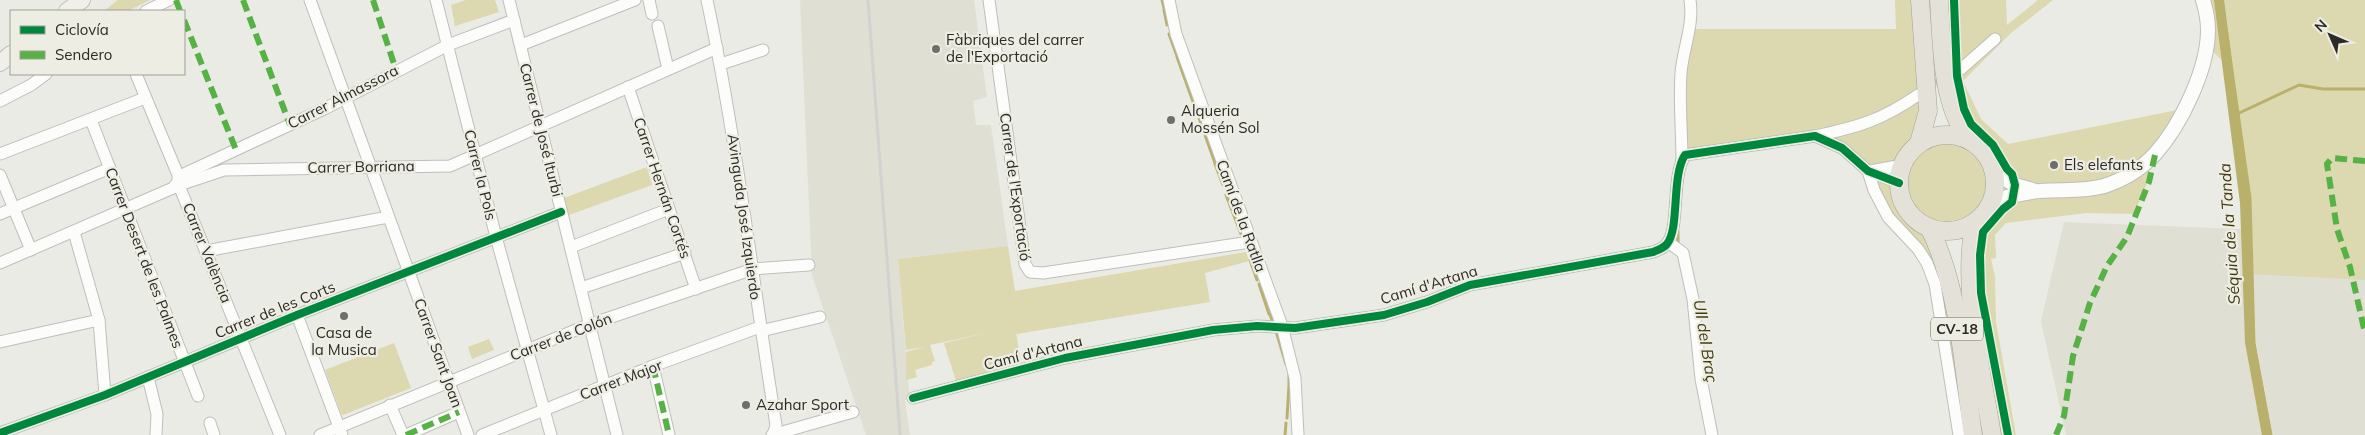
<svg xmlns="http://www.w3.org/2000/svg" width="2365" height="435" viewBox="0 0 2365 435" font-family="Mulish,sans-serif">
	<rect width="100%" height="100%" fill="#ebebe6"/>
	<g fill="#e0dfd4">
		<path d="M800,0H974L987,97L973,101L976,125H991L1008,246L898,259L909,393L905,401L910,435H866L812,275Z"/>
		<path d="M2064,222L2365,234V435H2066L2041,321Z"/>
	</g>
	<g fill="#dcd8af">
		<path d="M118,0H150L128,11H104Z"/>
		<path d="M466,0H495L499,12L455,26L451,5Z"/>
		<path d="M1895,0H1915L1922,100L1913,141L1897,161L1868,167L1825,137L1865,123L1684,153L1683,73L1692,29H1896Z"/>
		<path d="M1943,0H1953C1955,36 1951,97 1970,126C1975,134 1984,138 1990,145C1998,154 2003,167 2011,177L2001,170L1993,153L1971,133L1957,106Z"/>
		<path d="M1956,0H2006L2007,25L2038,0H2053L2011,33L1963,81L1981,119L2008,144L2177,110C2170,123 2162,140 2152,150C2117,184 2065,190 2018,183L1992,140L1972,122L1968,112L1958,76Z"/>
		<path d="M2208,0H2216L2223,61L2213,52L2214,26Z"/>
		<path d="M2223,0H2365V280L2252,274L2251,196Z"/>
		<circle cx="1947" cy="183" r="41"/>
		<path d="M647,167L652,185L569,215L564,198Z"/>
		<path d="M2150,167L2148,181L2134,214L2087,213L2006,223L1995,235L1996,258L1991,259L1995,276L1996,322L2016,435H2011L1983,292L1982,247L1985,233L2001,213L2016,200L2072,196Z"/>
		<path d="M1872,176L1893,183L1897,202L1909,220L1925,233L1939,260L1967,435H1961L1936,284L1897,226Z"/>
		<path d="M2011,201C2001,209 1989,218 1982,230C1966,258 1999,398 2006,435H1997L1977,303L1974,249L1980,227L1996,206Z"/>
		<path d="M1008,246L1015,291L1246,252L1249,261L1205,273L1210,302L1017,334L1016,332L1021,362L956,381L944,343L986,333L930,345L935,361L932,362V365L915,370L917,377L906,380V352L924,347L906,350L898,259Z"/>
		<path d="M489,339L494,350L472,359L468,347Z"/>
		<path d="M394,343L411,388L343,415L341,413L325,370Z"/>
	</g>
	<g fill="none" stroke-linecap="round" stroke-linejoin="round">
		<g stroke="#b9b06c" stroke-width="3">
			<path d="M1162,0L1164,8"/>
			<path d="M2222,0L2250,198L2254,344L2271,435"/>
			<path d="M1164,10L1167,25"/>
			<path d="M1169,34L1177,56"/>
			<path d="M1177,57L1196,110"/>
			<path d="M2235,115L2299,85L2323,89H2365"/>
			<path d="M1199,118L1215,163"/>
			<path d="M1215,164L1223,185"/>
			<path d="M1226,195L1241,234"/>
			<path d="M1678,231V244"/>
			<path d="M1250,260L1257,280"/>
			<path d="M1259,284L1269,314"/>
			<path d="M1270,315L1272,320"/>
			<path d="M1276,331L1286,364"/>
			<path d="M1289,375V384"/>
			<path d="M1287,418L1289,385"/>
			<path d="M1285,435L1286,423"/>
		</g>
		<path stroke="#b9b06c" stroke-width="10" d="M2219,0L2245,203L2250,342L2267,435"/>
		<path stroke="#c5c5c0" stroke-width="11" stroke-dasharray="11 5.5" stroke-linecap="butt" d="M1922,93L1961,69"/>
		<defs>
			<g id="minor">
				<path d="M310,0L468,435"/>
				<path d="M436,0L496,237L551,435"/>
				<path d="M509,0L617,435"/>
				<path d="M649,0L652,14"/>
				<path d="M707,0C737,141 753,283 776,425L773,435"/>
				<path d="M989,0L1025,264L1030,272L1043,273L1250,242"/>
				<path d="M1169,0L1176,34L1282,326L1295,378L1298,435"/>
				<path d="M146,11L169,0"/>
				<path d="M658,26L668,69"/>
				<path d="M521,45L635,0"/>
				<path d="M721,64L763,50"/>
				<path d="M1961,69L1995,39"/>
				<path d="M136,74L178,175V183L280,435"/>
				<path d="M628,87L696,289"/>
				<path d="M0,101L31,85L46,74"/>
				<path d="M91,120L198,396"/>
				<path d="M1815,136C1858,127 1882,120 1918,95"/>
				<path d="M0,154L145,98"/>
				<path d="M1682,162C1682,133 1679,102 1681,73C1683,48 1694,25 1690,0"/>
				<path d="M1868,171L1874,190L1888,217L1918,249L1927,263L1935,284L1959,435"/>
				<path d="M1870,171L1903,165"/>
				<path d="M0,175L31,250"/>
				<path d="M178,183H185L224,170L450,166L717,48"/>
				<path d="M0,214L110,168"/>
				<path d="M74,232L99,320L105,395"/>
				<path d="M1668,242L1683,253L1693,299L1701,379L1712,435"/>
				<path d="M571,247L669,209"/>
				<path d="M206,251L388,217"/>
				<path d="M0,263L173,188L184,174L326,108L448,45L514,20"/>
				<path d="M581,288L685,253"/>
				<path d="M297,315L342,435"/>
				<path d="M761,331L820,317"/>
				<path d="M0,342L99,320"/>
				<path d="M653,366L669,435"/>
				<path d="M148,377L157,414L156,435"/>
				<path d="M913,398L1065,358L1213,330L1257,326L1295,328L1384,315L1427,302L1470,285L1653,252C1658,250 1664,248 1667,244C1680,228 1671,176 1685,155L1815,136L1842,148L1868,171L1899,183"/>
				<path d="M390,405L403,435"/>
				<path d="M210,423L214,435"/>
				<path d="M0,433L105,395L297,315L561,212"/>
				<path d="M320,435L588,325L753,269L809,265"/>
				<path d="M406,435L459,412"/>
				<path d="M482,435L653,366L760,327"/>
				<path d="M772,435L853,412"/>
			</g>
			<g id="tertiary">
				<path d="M1994,173L2015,185L2033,190"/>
				<path d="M1992,201C2007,197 2024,192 2040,191C2062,189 2083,192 2104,186C2123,180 2142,168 2155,154C2181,125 2208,69 2208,30C2208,20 2206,10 2203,0"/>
			</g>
			<g id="secondary">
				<path d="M67,11L82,0"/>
				<path d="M0,63L11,54"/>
			</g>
			<g id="primary">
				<path d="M1939,0C1942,45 1941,101 1968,139"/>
				<circle cx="1947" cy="183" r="48"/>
				<path d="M1919,143L1928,111L1920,0"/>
				<path d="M1974,223C1962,293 1981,366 1992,435"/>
				<path d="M1929,227C1960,289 1963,367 1973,435"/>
			</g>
		</defs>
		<use href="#minor" stroke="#bebebb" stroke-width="13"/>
		<use href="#tertiary" stroke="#bebebb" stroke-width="16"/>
		<use href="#secondary" stroke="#bebebb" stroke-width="18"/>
		<use href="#primary" stroke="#a3a18f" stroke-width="19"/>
		<use href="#minor" stroke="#fcfcfb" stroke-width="11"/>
		<use href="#tertiary" stroke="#fcfcfb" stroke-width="14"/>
		<use href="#secondary" stroke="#f0efea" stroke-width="16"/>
		<use href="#primary" stroke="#e4e2d8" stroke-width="18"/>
		<path stroke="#d2d2d0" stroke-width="3" d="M868,0L900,435"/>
		<g stroke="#56b245" stroke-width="6" stroke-dasharray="12 6" stroke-linecap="butt">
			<path d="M176,0L180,11"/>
			<path d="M243,0L290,125"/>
			<path d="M373,0L396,70"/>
			<path d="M184,20L236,150"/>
			<path d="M2365,161L2332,158L2327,164L2337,229L2350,267L2365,333"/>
			<path d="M653,366L669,435"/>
			<path d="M406,435L459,412"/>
			<path d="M2056,435L2064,416L2073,356L2090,303L2107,266L2127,237L2149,182L2155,155"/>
		</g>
		<defs>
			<g id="cycleway">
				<path d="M1954,0L1957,76L1964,109L1971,124L1993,145L2007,169L2012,174L2015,185L2012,202L2003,209L1983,232L1980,255L1981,293L2008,435"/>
				<path d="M913,398L1065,358L1213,330L1257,326L1295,328L1384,315L1427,302L1470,285L1653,252C1658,250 1664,248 1667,244C1680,228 1671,176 1685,155L1815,136L1842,148L1868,171L1899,183"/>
				<path d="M0,433L105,395L297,315L561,212"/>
			</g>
		</defs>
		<use href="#cycleway" stroke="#eeede3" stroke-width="11"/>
		<use href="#cycleway" stroke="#00873e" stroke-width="8"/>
	</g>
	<g fill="#6e6e6a" stroke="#eeede3" stroke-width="2">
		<circle cx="936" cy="49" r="5"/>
		<circle cx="1171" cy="120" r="5"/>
		<circle cx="2054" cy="165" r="5"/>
		<circle cx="344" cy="316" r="5"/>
		<circle cx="746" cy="405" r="5"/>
	</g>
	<g text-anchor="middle" stroke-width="4.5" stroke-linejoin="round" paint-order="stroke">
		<rect fill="#eeede3" stroke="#66655f" stroke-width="1" x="1931" y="317.5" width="52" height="23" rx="4"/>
		<g font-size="14" font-weight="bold" fill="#2b2b27">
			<text x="1957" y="334">CV-18</text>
		</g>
		<g font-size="15" fill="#2b2b27" stroke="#eeede3" text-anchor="start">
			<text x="946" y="45">Fàbriques del carrer<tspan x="946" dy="17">de l'Exportació</tspan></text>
			<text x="1181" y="116">Alqueria<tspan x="1181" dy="17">Mossén Sol</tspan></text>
			<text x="2064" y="170">Els elefants</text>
			<text x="344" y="338" text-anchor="middle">Casa de<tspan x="344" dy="17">la Musica</tspan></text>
			<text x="756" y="410">Azahar Sport</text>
		</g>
		<g font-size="15" fill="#2b2b27" stroke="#eeede3">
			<text transform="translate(343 97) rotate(-27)" y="5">Carrer Almassora</text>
			<text transform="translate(541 130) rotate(76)" y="5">Carrer de José Iturbi</text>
			<text transform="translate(361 167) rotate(-1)" y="5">Carrer Borriana</text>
			<text transform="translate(480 175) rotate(76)" y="5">Carrer la Pols</text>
			<text transform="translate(1015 187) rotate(82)" y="5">Carrer de l'Exportació</text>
			<text transform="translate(662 188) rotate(71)" y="5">Carrer Hernán Cortés</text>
			<text transform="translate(1241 216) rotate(70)" y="5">Camí de la Ratlla</text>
			<text transform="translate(744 217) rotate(82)" y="5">Avinguda José Izquierdo</text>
			<text transform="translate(207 253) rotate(68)" y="5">Carrer València</text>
			<text transform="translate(144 258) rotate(69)" y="5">Carrer Desert de les Palmes</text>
			<text transform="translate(1429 285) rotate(-17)" y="5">Camí d'Artana</text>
			<text transform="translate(275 310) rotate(-22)" y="5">Carrer de les Corts</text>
			<text transform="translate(561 337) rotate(-21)" y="5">Carrer de Colón</text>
			<text transform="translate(438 353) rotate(70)" y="5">Carrer Sant Joan</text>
			<text transform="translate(1033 353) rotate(-14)" y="5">Camí d'Artana</text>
			<text transform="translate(621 380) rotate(-21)" y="5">Carrer Major</text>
		</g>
		<g font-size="16" font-style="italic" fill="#403b13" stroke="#eeede3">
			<text transform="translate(2229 234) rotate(-94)" y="6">Séquia de la Tanda</text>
			<text transform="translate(1706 341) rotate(81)" y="6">Ull del Braç</text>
		</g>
	</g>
	<rect x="10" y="10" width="175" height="65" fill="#eeede3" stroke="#a09f98"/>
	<rect x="20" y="26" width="25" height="8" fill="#00873e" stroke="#a09f98"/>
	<text x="55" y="35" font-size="15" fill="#2b2b27">Ciclovía</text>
	<rect x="20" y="51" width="25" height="8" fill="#56b245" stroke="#a09f98"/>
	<text x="55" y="60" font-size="15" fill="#2b2b27">Sendero</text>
	<g transform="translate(2330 35) rotate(315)" stroke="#eeede3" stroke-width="4" paint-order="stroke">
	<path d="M0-4L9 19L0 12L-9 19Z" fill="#2b2b27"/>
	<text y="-8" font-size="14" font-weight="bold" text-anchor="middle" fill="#2b2b27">N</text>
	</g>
</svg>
